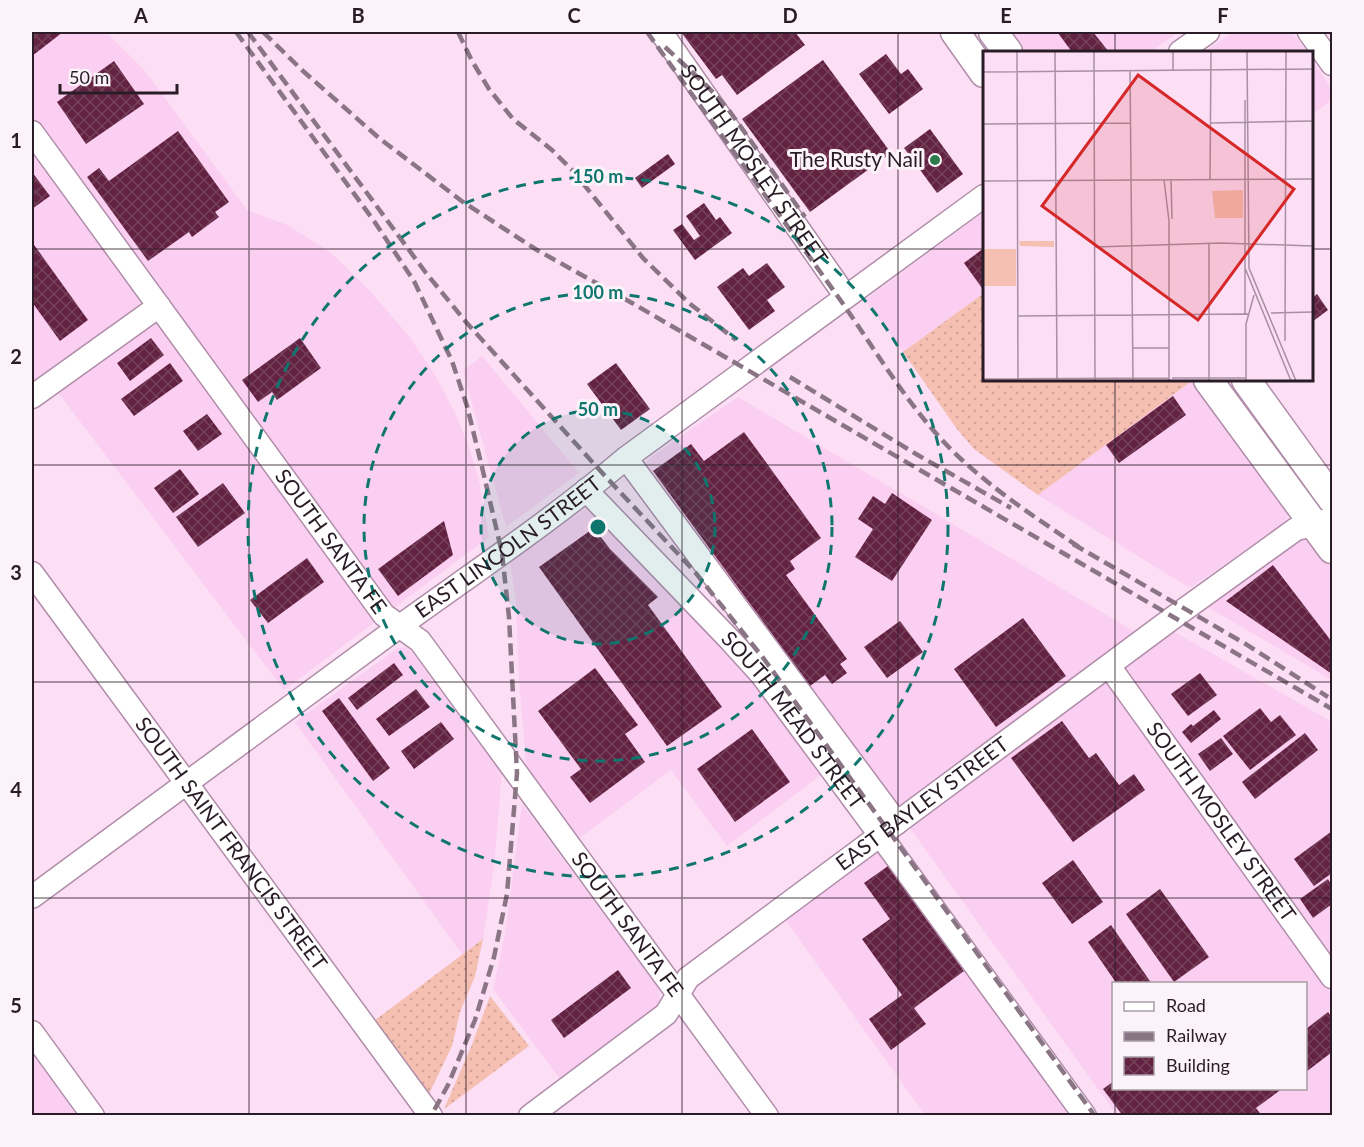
<svg xmlns="http://www.w3.org/2000/svg" width="1364" height="1147" viewBox="0 0 1364 1147" font-family="Lato,sans-serif">
	<defs>
		<pattern id="grass-dots" width="8" height="8" patternUnits="userSpaceOnUse" patternTransform="scale(1.5)"><rect width="8" height="8" fill="#f5bfb2"/><path d="M2 2h.1M6 6h.1" fill="none" stroke="#d2a499" stroke-width="1.8" stroke-linecap="round"/></pattern>
		<pattern id="building-cross-hatch" width="8" height="8" patternUnits="userSpaceOnUse" patternTransform="scale(1.5)"><rect width="8" height="8" fill="#632241"/><path d="M0 0l8 8M0 8l8-8" fill="none" stroke="#75415a"/></pattern>
	</defs>
	<rect width="100%" height="100%" fill="#fcdef5"/>
	<g fill="#fbcff1" fill-rule="evenodd">
		<path d="M32,32H104L109,35L145,71L247,210L287,225L330,252L368,289L409,336L435,375L453,409L467,441L478,476L489,537L284,690L44,374L32,383Z"/>
		<path d="M1005,32H1179L1150,52H1021Z"/>
		<path d="M1233,32H1292L1307,52H1204Z"/>
		<path d="M1312,60L1332,90V99L1312,115Z"/>
		<path d="M984,212V293L903,352L865,300Z"/>
		<path d="M482,356L579,473L506,527L463,371Z"/>
		<path d="M1193,380H1195L1288,511L1287,518L1280,526L1190,588L1038,495Z"/>
		<path d="M738,397L1135,632L903,804L897,807L647,472L645,464L651,457Z"/>
		<path d="M606,494L743,642L834,765L727,846L671,770L578,839L527,774L519,679L516,601L510,563Z"/>
		<path d="M1302,538L1309,539L1316,545L1332,568V680L1206,606Z"/>
		<path d="M1171,630L1332,722V1115H1117L909,827ZM1114,984H1306V1088H1114Z"/>
		<path d="M405,647L412,652L502,774L494,866L483,939L462,954L295,722L398,648Z"/>
		<path d="M522,804L659,989L660,997L659,1006L560,1079L493,989L505,934Z"/>
		<path d="M880,847L1075,1115H925L784,918Z"/>
		<path d="M32,1051L79,1115H32Z"/>
	</g>
	<g fill="url(#grass-dots)">
		<path d="M984,293V380H1193L1038,495L974,449L957,429L903,352Z"/>
		<path d="M483,939L475,976L460,1012L452,1046L428,1096L374,1021Z"/>
		<path d="M490,996L529,1046L444,1109L471,1047Z"/>
	</g>
	<g fill="url(#building-cross-hatch)">
		<path d="M32,32H63L32,56Z"/>
		<path d="M681,32H795L805,45L737,95L722,75L716,79Z"/>
		<path d="M1060,32H1093L1109,52H1072L1058,33Z"/>
		<path d="M886,54L901,74L908,69L923,89L889,114L859,74Z"/>
		<path d="M823,60L891,153L810,212L742,119Z"/>
		<path d="M114,61L144,104L86,144L57,102Z"/>
		<path d="M930,129L963,174L937,193L904,148Z"/>
		<path d="M178,131L229,202L215,212L219,217L192,237L189,232L148,261L87,177L99,168L109,181Z"/>
		<path d="M668,154L675,164L642,188L635,178Z"/>
		<path d="M32,172L50,196L32,209Z"/>
		<path d="M704,203L716,220L720,217L732,233L695,260L673,230L682,224L694,240L700,236L686,216Z"/>
		<path d="M32,242L88,320L60,341L32,302Z"/>
		<path d="M984,248V291L964,263Z"/>
		<path d="M767,263L785,287L767,300L775,311L749,330L717,287L743,268L749,276Z"/>
		<path d="M1317,294L1328,310L1312,322V298Z"/>
		<path d="M151,338L164,355L130,381L117,363Z"/>
		<path d="M300,338L321,368L277,400L272,392L258,402L242,380Z"/>
		<path d="M170,363L183,381L134,416L121,399Z"/>
		<path d="M616,363L650,409L621,430L587,384Z"/>
		<path d="M1173,396L1186,415L1119,463L1106,445Z"/>
		<path d="M207,414L222,434L198,451L183,431Z"/>
		<path d="M744,432L821,538L790,561L795,569L786,575L847,659L840,664L847,673L832,684L825,675L810,686L653,471L691,444L704,461Z"/>
		<path d="M180,469L199,494L173,513L154,488Z"/>
		<path d="M223,483L245,513L198,547L176,517Z"/>
		<path d="M892,493L932,520L892,581L855,557L873,529L858,519L873,496L885,504Z"/>
		<path d="M444,521L453,555L398,596L378,569Z"/>
		<path d="M594,528L610,549L658,597L648,605L722,707L667,746L539,567Z"/>
		<path d="M307,558L324,582L268,623L250,600Z"/>
		<path d="M1273,565L1332,642V674L1226,601Z"/>
		<path d="M1023,618L1066,676L996,727L954,669Z"/>
		<path d="M900,621L923,652L887,678L864,647Z"/>
		<path d="M394,663L403,675L357,710L348,698Z"/>
		<path d="M595,668L638,725L625,734L645,762L590,803L570,777L581,769L538,711Z"/>
		<path d="M1200,673L1217,695L1188,716L1171,694Z"/>
		<path d="M416,689L430,707L389,736L376,719Z"/>
		<path d="M339,698L390,768L373,781L322,711Z"/>
		<path d="M1260,708L1271,722L1280,715L1296,735L1250,770L1223,736Z"/>
		<path d="M1214,710L1221,719L1191,743L1182,732L1191,724L1193,726Z"/>
		<path d="M1062,721L1089,758L1096,753L1119,785L1134,774L1145,790L1073,842L1011,758Z"/>
		<path d="M441,722L454,739L414,769L401,751Z"/>
		<path d="M752,729L790,782L735,822L697,769Z"/>
		<path d="M1305,733L1318,750L1255,799L1242,782Z"/>
		<path d="M1221,738L1233,754L1210,771L1198,754Z"/>
		<path d="M1332,831V873L1314,886L1294,859Z"/>
		<path d="M1073,860L1103,902L1072,924L1042,883Z"/>
		<path d="M888,866L964,971L914,1008L926,1024L891,1050L869,1019L902,995L862,939L890,919L864,883Z"/>
		<path d="M1328,879L1332,886V904L1313,918L1300,899Z"/>
		<path d="M1160,889L1209,957L1174,982L1126,914Z"/>
		<path d="M1111,925L1152,984H1117L1088,942Z"/>
		<path d="M618,970L631,988L564,1038L551,1020Z"/>
		<path d="M1328,1012L1332,1018V1052L1306,1072V1029Z"/>
		<path d="M1114,1081V1088H1283L1256,1108L1262,1116H1123L1103,1089Z"/>
	</g>
	<g fill="none" stroke-linecap="round" stroke-linejoin="round">
		<defs>
			<g id="minor">
				<path id="s1" d="M661,32L846,297"/>
				<path d="M1309,32L1332,64"/>
				<path d="M1180,52L1208,32"/>
				<path id="s2" d="M32,132L384,615L420,641L767,1116"/>
				<path d="M32,397L159,306"/>
				<path d="M626,458L897,823"/>
				<path id="s3" d="M586,490L731,641L761,674L880,835L1085,1116"/>
				<path id="s4" d="M32,573L431,1116"/>
				<path id="s5" d="M1109,666L1332,977"/>
				<path id="s6" d="M32,897C155,807 277,716 400,626C476,571 554,519 626,458L984,196"/>
				<path d="M32,1032L93,1116"/>
				<path id="s7" d="M530,1116L666,1014L688,978L1174,617L1296,529L1314,525L1332,518"/>
			</g>
			<g id="major">
				<path d="M955,32L984,73"/>
				<path d="M993,32L1008,52"/>
				<path d="M1208,380L1332,549"/>
				<path d="M1246,380L1332,499"/>
			</g>
		</defs>
		<use href="#minor" stroke="#b08da9" stroke-width="25"/>
		<use href="#major" stroke="#b08da9" stroke-width="31"/>
		<use href="#minor" stroke="#fff" stroke-width="22"/>
		<use href="#major" stroke="#fff" stroke-width="28"/>
		<g stroke="#8a7585" stroke-width="4.5" stroke-dasharray="12 6" stroke-linecap="butt">
			<path d="M236,32L374,221L414,281L452,361L467,406L482,467L502,553L509,617L517,773L507,894L494,957L475,1020L448,1085L431,1116"/>
			<path d="M248,32L426,273L466,322L605,476L695,572L764,659L1095,1116"/>
			<path d="M263,32L303,71L379,138L463,202L537,250L632,303L1332,709"/>
			<path d="M458,32L472,61L489,89L513,119L552,150L573,171L643,258L689,303L736,340"/>
			<path d="M647,32C711,121 777,211 841,301C879,355 913,415 962,460C998,493 1039,520 1079,547"/>
			<path d="M665,47L708,87L728,109L805,217"/>
			<path d="M790,377L916,454L1011,508"/>
			<path d="M1073,544L1244,643L1328,697"/>
		</g>
	</g>
	<path fill="none" stroke="#291c26" stroke-width="1.5" stroke-opacity="0.55" d="M249,32V1116M466,32V1116M682,32V1116M898,32V1116M1115,32V52M32,249H984M1312,249H1332M1115,380V984M32,465H1332M32,682H1332M32,898H1332M1115,1088V1116"/>
	<circle cx="598" cy="527" r="117" fill="#0f766e" fill-opacity=".12"/>
	<g fill="none" stroke="#0f766e" stroke-width="3" stroke-dasharray="10 8">
		<circle cx="598" cy="527" r="117"/>
		<circle cx="598" cy="527" r="234"/>
		<circle cx="598" cy="527" r="350"/>
	</g>
	<circle fill="#2b7b4b" stroke="#fbf3f9" stroke-width="2" cx="935" cy="160" r="6"/>
	<g text-anchor="middle" stroke-width="6" stroke-linejoin="round" paint-order="stroke">
		<g font-size="21" fill="#291c26" stroke="#fbf3f9" text-anchor="end">
			<text x="923" y="167">The Rusty Nail</text>
		</g>
		<g font-size="21" fill="#291c26" stroke="#fbf3f9">
			<text dy="7" stroke="none"><textPath href="#s1" startOffset="162">SOUTH MOSLEY STREET</textPath></text>
			<text dy="7" stroke="none"><textPath href="#s2" startOffset="507">SOUTH SANTA FE</textPath></text>
			<text dy="7" stroke="none"><textPath href="#s6" startOffset="591">EAST LINCOLN STREET</textPath></text>
			<text dy="7" stroke="none"><textPath href="#s3" startOffset="310">SOUTH MEAD STREET</textPath></text>
			<text dy="7" stroke="none"><textPath href="#s7" startOffset="504">EAST BAYLEY STREET</textPath></text>
			<text dy="7" stroke="none"><textPath href="#s5" startOffset="192">SOUTH MOSLEY STREET</textPath></text>
			<text dy="7" stroke="none"><textPath href="#s4" startOffset="336">SOUTH SAINT FRANCIS STREET</textPath></text>
			<text dy="7" stroke="none"><textPath href="#s2" startOffset="993">SOUTH SANTA FE</textPath></text>
		</g>
	</g>
	<g transform="translate(983 51)">
		<rect width="330" height="330" fill="#fcdef5"/>
		<path d="M260,139V167H232L229,140ZM36,190H71V196L37,195Z" fill="#f5bfb2"/>
		<path d="M0,198H33V235H0Z" fill="#f5bfb2"/>
		<path fill="none" stroke="#a890a2" stroke-width="1.5" d="M34,0L35,330M72,0L74,330M111,0L112,330M190,0V19M264,0L266,217L313,330M147,20L150,330M0,21L330,18M262,49V217L308,330M228,72L330,70M0,73L147,72M227,128L228,0M181,129L186,170V330M188,129L189,168M0,130L330,128M112,196L238,192L330,195M262,218V264M288,262L330,261M35,265L265,263M263,272V330M263,273L271,244M302,290L303,0M150,297H186M189,327H263M0,328L186,327M226,330V193"/>
		<path fill="#d62828" fill-opacity="0.15" stroke="#d62828" stroke-width="3" d="M155,24L311,138L215,269L59,155Z"/>
		<rect width="330" height="330" fill="none" stroke="#291c26" stroke-width="3"/>
	</g>
	<circle cx="598" cy="527" r="9" fill="#0f766e" stroke="#fbf3f9" stroke-width="3"/>
	<g font-size="18" text-anchor="middle" font-weight="bold" fill="#0f766e" stroke="#fbf3f9" stroke-width="6" stroke-linejoin="round" paint-order="stroke">
		<text x="598" y="183">150 m</text>
		<text x="598" y="299">100 m</text>
		<text x="598" y="416">50 m</text>
	</g>
	<rect width="1364" height="1147" fill="none" stroke="#fbf3f9" stroke-width="66"/>
	<rect x="1112" y="982" width="195" height="108" fill="#fbf3f9" stroke="#a79da5" stroke-width="1.5"/>
	<rect x="1124" y="1002" width="30" height="9" fill="#ffffff" stroke="#a79da5" stroke-width="1.5"/>
	<text x="1166" y="1012" font-size="18" fill="#291c26">Road</text>
	<rect x="1124" y="1032" width="30" height="9" fill="#8a7585" stroke="#a79da5" stroke-width="1.5"/>
	<text x="1166" y="1042" font-size="18" fill="#291c26">Railway</text>
	<rect x="1124" y="1057" width="30" height="18" fill="url(#building-cross-hatch)" stroke="#a79da5" stroke-width="1.5"/>
	<text x="1166" y="1072" font-size="18" fill="#291c26">Building</text>
	<path d="M60 84v9h117v-9" fill="none" stroke="#291c26" stroke-width="3"/>
	<text x="69" y="84" font-size="18" fill="#291c26" stroke="#fbf3f9" stroke-width="4.5" paint-order="stroke">50 m</text>
	<rect x="33" y="33" width="1298" height="1081" fill="none" stroke="#291c26" stroke-width="2"/>
	<g font-size="20" text-anchor="middle" font-weight="bold" fill="#291c26">
		<text x="141" y="23">A</text>
		<text x="358" y="23">B</text>
		<text x="574" y="23">C</text>
		<text x="790" y="23">D</text>
		<text x="1006" y="23">E</text>
		<text x="1223" y="23">F</text>
		<text x="16" y="148">1</text>
		<text x="16" y="364">2</text>
		<text x="16" y="580">3</text>
		<text x="16" y="797">4</text>
		<text x="16" y="1013">5</text>
	</g>
</svg>
